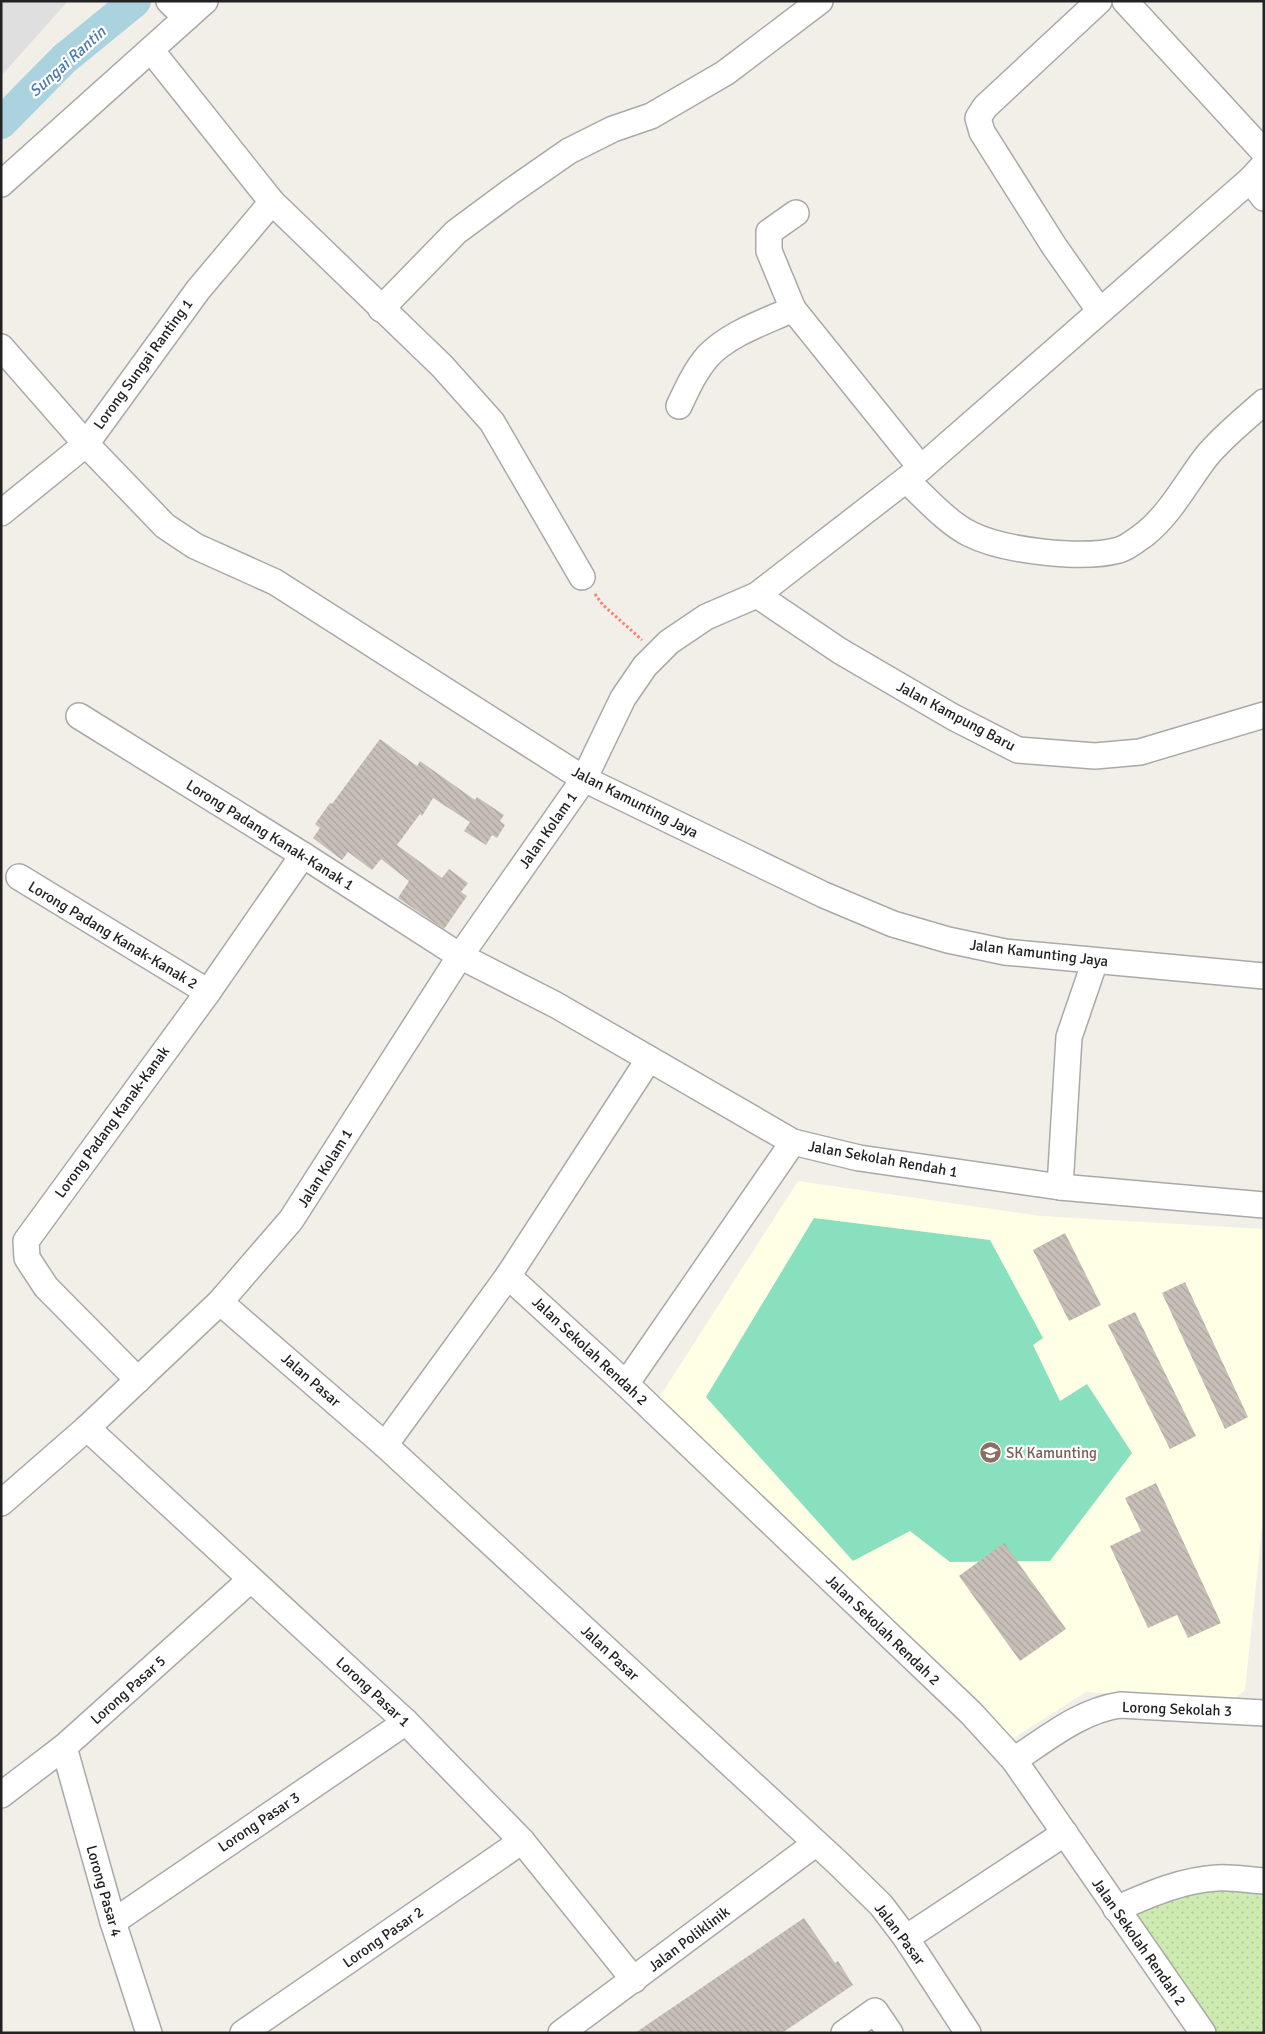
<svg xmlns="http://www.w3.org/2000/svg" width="1265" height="2034" viewBox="0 0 1265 2034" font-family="Signika,sans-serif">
	<defs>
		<pattern id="grass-dots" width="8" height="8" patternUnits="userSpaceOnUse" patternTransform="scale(1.25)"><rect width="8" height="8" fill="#cdebb0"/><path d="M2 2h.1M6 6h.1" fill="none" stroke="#b0c997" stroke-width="1.8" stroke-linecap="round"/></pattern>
		<pattern id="building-back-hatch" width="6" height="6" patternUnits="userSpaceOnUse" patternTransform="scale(1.25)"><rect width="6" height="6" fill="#c7bfb8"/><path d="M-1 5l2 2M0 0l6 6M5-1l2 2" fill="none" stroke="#aba49e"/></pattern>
	</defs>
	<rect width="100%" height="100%" fill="#f2efe9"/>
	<path fill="#e0dfdf" d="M1,1H68L1,76Z"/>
	<path fill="#ffffe5" d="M798,1181L1041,1216L1264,1229V1508L1245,1690L1230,1702L1086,1692L1012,1739L659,1398Z"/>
	<path fill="url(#grass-dots)" d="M1206,1888L1264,1890V2033H1213L1133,1914L1159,1900Z"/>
	<path fill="#88e0be" d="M814,1218L990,1240L1043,1338L1033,1345L1060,1401L1087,1384L1132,1453L1050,1561L950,1562L910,1531L853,1561L706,1397Z"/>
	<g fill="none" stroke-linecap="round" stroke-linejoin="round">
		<path stroke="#aad3df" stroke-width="32" d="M1,123L64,59L135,1"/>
	</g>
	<g fill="url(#building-back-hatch)">
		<path d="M380,739L417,766L420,761L475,800L477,797L504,815L500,821L505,825L497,838L492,835L486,845L464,831L470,822L433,798L422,816L420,814L397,845L442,878L449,869L468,883L461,892L467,896L444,929L398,898L409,881L381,859L372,870L348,852L342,860L313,838L320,828L315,824L330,803L332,804Z"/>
		<path d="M1065,1233L1101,1305L1069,1321L1033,1250Z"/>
		<path d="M1185,1282L1248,1417L1225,1429L1162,1293Z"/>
		<path d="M1135,1312L1196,1436L1170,1449L1108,1325Z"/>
		<path d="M1156,1483L1221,1623L1188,1638L1177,1615L1148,1628L1110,1546L1141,1531L1125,1498Z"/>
		<path d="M1004,1543L1066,1629L1020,1661L959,1576Z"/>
		<path d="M804,1918L835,1963L838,1961L853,1985L782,2033H635Z"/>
	</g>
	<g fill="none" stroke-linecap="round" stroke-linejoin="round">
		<defs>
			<g id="minor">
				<path d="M169,1L186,18"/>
				<path d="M1125,1L1264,152"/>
				<path d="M151,50L272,202L442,366L492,422L582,577"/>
				<path d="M1250,180L1264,198"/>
				<path d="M1,184L205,1"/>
				<path d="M796,213L769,232V251L793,309L921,468"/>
				<path d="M381,309L456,232L510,192L569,151L613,129L651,116L725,73L820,1"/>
				<path d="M1099,310L1054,246L982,132L978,118L985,107L1099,1"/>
				<path d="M1,347L86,444L165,526L195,546L275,582L584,779L824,895L893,924L948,940L1005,952L1264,976"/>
				<path d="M679,406C687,389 695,371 708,356C730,333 765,322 793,309"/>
				<path d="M906,480C926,498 946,522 970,534C1004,551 1083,560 1119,550C1127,548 1138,539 1145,534C1171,513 1186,483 1206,457C1222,437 1245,419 1264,402"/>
				<path d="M1,513L86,444L198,290L272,202"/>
				<path d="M757,595L840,651L953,717L1018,750L1095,756L1140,752L1264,715"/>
				<path d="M79,716L303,855L460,956L556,1005L793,1142L859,1158L1060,1187L1264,1205"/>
				<path d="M19,877L208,992"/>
				<path d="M1060,1187L1069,1037L1095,961"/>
				<path d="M508,1276L626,1384L971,1713L1014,1760L1203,2033"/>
				<path d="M220,1302L385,1445L838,1863L881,1905L906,1938L968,2033"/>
				<path d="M138,1380L46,1287L27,1258L26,1241L208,992L303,855"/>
				<path d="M626,1384L793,1142"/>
				<path d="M87,1428L406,1722L522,1841L634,1980"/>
				<path d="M385,1445L508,1276L649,1059"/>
				<path d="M1,1503L87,1428L220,1302L291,1220L460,956L584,779L623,698L645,666L669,642L706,617L757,595L921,468L1250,180L1264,165"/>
				<path d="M64,1747L113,1922L149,2033"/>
				<path d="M1014,1760C1048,1738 1080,1711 1120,1705L1264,1713"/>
				<path d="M1,1795L64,1747L250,1580"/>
				<path d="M1116,1909C1148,1895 1181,1880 1217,1878C1232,1877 1248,1880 1264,1881"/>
				<path d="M113,1922L406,1722"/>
				<path d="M906,1938L1065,1833"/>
				<path d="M243,2033L522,1841"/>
				<path d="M561,2033L815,1844"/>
				<path d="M844,2033L875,2011L890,2033"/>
			</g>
		</defs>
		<use href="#minor" stroke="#a9a9a9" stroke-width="28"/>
		<path stroke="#fa8072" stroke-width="3" stroke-dasharray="2.5 2.5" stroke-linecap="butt" d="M595,594L603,605L642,640"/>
		<use href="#minor" stroke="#fff" stroke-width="25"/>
	</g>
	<defs>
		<symbol id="school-disc" viewBox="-11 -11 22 22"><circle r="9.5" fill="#8d6e63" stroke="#fff"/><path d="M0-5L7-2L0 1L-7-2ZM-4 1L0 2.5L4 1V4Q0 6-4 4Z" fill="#fff"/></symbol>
	</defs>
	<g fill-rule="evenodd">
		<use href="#school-disc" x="978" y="1440" width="25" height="25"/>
	</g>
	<g text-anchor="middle" stroke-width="4.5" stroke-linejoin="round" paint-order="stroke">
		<g font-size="15" fill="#222" stroke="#fff">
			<text transform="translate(143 364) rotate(-54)" y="5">Lorong Sungai Ranting 1</text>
			<text transform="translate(956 716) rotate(28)" y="5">Jalan Kampung Baru</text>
			<text transform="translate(635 802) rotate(27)" y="5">Jalan Kamunting Jaya</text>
			<text transform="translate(548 830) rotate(-55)" y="5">Jalan Kolam 1</text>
			<text transform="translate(270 835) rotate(32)" y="5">Lorong Padang Kanak-Kanak 1</text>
			<text transform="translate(113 935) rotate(31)" y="5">Lorong Padang Kanak-Kanak 2</text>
			<text transform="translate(1039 953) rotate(7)" y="5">Jalan Kamunting Jaya</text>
			<text transform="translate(112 1122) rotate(-54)" y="5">Lorong Padang Kanak-Kanak</text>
			<text transform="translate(883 1159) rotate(10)" y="5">Jalan Sekolah Rendah 1</text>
			<text transform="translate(325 1168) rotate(-58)" y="5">Jalan Kolam 1</text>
			<text transform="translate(590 1351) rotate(43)" y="5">Jalan Sekolah Rendah 2</text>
			<text transform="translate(311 1380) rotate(41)" y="5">Jalan Pasar</text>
			<text transform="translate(883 1630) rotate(44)" y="5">Jalan Sekolah Rendah 2</text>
			<text transform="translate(610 1653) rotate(43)" y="5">Jalan Pasar</text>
			<text transform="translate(128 1690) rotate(-42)" y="5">Lorong Pasar 5</text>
			<text transform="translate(373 1692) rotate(43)" y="5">Lorong Pasar 1</text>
			<text transform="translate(1177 1709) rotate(2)" y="5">Lorong Sekolah 3</text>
			<text transform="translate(259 1822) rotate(-34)" y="5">Lorong Pasar 3</text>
			<text transform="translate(104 1891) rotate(74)" y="5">Lorong Pasar 4</text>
			<text transform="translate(900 1934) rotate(53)" y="5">Jalan Pasar</text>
			<text transform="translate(383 1937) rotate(-35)" y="5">Lorong Pasar 2</text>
			<text transform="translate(689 1939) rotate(-37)" y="5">Jalan Poliklinik</text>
			<text transform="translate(1139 1942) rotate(55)" y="5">Jalan Sekolah Rendah 2</text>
		</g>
		<g font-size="15" fill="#785e54" stroke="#fff" text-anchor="start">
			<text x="1006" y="1458">SK Kamunting</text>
		</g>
		<g font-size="16" font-style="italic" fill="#4a7aab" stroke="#fff">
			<text transform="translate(67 61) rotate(-42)" y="6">Sungai Rantin</text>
		</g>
	</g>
	<rect width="1265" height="2034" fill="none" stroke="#222222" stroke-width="5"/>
</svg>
